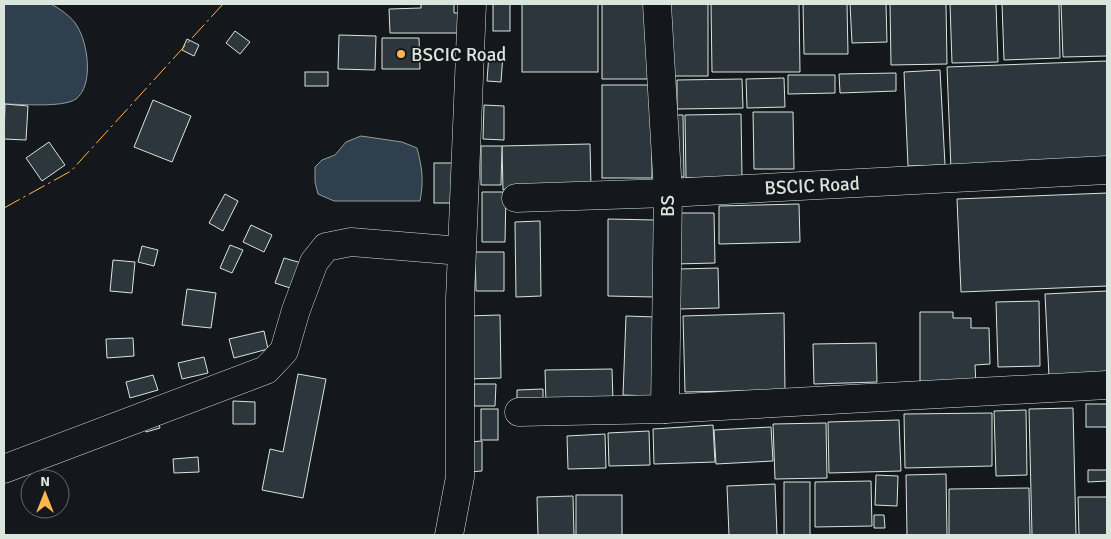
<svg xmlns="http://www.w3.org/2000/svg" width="1111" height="539" viewBox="0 0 1111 539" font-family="Signika,sans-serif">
	<rect width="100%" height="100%" fill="#14181c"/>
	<g fill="#2f3f4d" stroke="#939e99">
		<path d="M4,4H51C59,8 73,18 77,26C88,43 94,85 76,99C63,108 20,104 4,104Z"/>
		<path d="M361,136L402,142L417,148C422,167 424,181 420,201H334L318,194L315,182V167L322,160L335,155L346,142Z"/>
	</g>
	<g fill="#2c363c" stroke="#d8e6dc">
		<path d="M421,4H454V13H467V33H390L389,9L421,8Z"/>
		<rect x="493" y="4" width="17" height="27"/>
		<rect x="522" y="4" width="76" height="68"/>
		<path d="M602,4H649L648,79H602Z"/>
		<path d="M660,4H708V76H661Z"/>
		<path d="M711,4H799L800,72H712Z"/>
		<path d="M803,4H847L848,54H804Z"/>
		<path d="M850,4H886L887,42L852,43Z"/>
		<path d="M890,4H946L947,64L891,65Z"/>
		<path d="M950,4H996L998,62L952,63Z"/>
		<path d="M1002,4H1059L1060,58L1004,60Z"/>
		<path d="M1061,4H1107V56L1063,57Z"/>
		<path d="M235,31L250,42L240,54L226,43Z"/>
		<path d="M339,35L376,36L375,70L338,69Z"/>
		<path d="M382,38H419L420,69H382Z"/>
		<path d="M187,39L199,45L194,56L182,50Z"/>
		<path d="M489,53L503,54L501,82L487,81Z"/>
		<path d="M1107,61V164L951,170L947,67Z"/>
		<path d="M940,70L945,165L908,166L904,72Z"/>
		<rect x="305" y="72" width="23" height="14"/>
		<path d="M896,73V91L840,93L839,74Z"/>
		<path d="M788,75H835V93L788,94Z"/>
		<path d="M784,78L785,107L747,108L746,79Z"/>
		<path d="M742,79L743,108L677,109V80Z"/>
		<rect x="602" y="85" width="50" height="93"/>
		<path d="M153,100L191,116L172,162L134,147Z"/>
		<path d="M5,104L28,106L26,140L4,139Z"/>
		<path d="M484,105L504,106V140L483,139Z"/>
		<path d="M753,112H793L794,169H754Z"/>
		<path d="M741,114L742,177L686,178L685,115Z"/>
		<path d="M669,115H683L684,177H670Z"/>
		<path d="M49,142L65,165L42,181L26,158Z"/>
		<path d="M590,144L591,187L503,190L502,146Z"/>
		<path d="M481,146H502L501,185H481Z"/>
		<rect x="434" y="163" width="27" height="40"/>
		<path d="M482,192H506L505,242H482Z"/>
		<path d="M1107,193V286L961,292L957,199Z"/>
		<path d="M225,194L238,201L223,231L209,223Z"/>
		<path d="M799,204L800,242L719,244V206Z"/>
		<path d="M674,213H714L715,263L675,264Z"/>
		<path d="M608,219L655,220L654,297L608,296Z"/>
		<path d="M540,221L541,296L516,297L515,222Z"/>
		<path d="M251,225L272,235L264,252L243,242Z"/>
		<path d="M230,245L243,250L232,273L220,268Z"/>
		<path d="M142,246L158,250L154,266L138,262Z"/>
		<path d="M475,252H504V291H476Z"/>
		<path d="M284,258L305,264L296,290L275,283Z"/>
		<path d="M113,260L135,262L132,293L110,291Z"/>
		<path d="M718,268L719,308L679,309V269Z"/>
		<path d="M187,289L216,293L211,328L182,325Z"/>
		<path d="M1107,291V374L1049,377L1045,294Z"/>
		<path d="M1039,301L1040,366L998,367L996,302Z"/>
		<path d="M920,312H953V318H971V328H989L990,364L975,365L976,384H920Z"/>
		<path d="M784,313L785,390L685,392L683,316Z"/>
		<path d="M500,315L501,378L467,379L466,316Z"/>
		<path d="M626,316L655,317L652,396L623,395Z"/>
		<path d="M264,331L268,349L234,358L229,339Z"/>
		<path d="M133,338L134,356L107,358L106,339Z"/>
		<path d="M876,343L877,382L814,384L813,344Z"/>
		<path d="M204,357L208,373L182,379L178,363Z"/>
		<path d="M612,369L613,402L546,403L545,370Z"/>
		<path d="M298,374L326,379L303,498L262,490L270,449L283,452Z"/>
		<path d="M153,375L158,390L130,398L126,382Z"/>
		<path d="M474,384H496L495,406H474Z"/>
		<path d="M543,389V407H517V390Z"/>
		<path d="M233,401L255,402V424H233Z"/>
		<rect x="1086" y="404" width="21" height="23"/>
		<path d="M1073,408L1076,535H1032L1029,409Z"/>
		<rect x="481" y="409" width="17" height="31"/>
		<path d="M1026,410L1027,475L996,476L994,411Z"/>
		<path d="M992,413V466L905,468L904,414Z"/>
		<path d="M158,420L160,428L146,432L144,424Z"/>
		<path d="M899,420L901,471L829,473L828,422Z"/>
		<path d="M826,423L827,478L775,479L773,424Z"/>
		<path d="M713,425L715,462L654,464L653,429Z"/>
		<path d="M771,427L773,461L716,464L714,430Z"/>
		<path d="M649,431L650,465L609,466L608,433Z"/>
		<path d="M605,434L606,468L568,469L567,436Z"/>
		<path d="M482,441V471L468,472V442Z"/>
		<path d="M198,457L199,472L174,473L173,459Z"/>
		<path d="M1088,470H1107V481L1088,482Z"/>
		<path d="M946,474L947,535H907L906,475Z"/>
		<path d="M876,475L898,476L897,506L875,505Z"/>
		<path d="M871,481L872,526L815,527V482Z"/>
		<rect x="784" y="482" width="26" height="53"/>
		<path d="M775,484L777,535H729L727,486Z"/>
		<path d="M1029,488L1030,535H949V489Z"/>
		<rect x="576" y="495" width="46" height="40"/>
		<path d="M573,496L574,535H538L537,497Z"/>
		<path d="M1078,497H1107V535H1079Z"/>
		<path d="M874,515H884L885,528H874Z"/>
	</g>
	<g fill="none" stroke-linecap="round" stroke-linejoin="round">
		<defs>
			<g id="secondary">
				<path d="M657,4L668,193L665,409"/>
				<path d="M516,198L668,193L1107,170"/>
				<path d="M519,412L665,409L1107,385"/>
				<path d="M4,469L266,370L284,351L296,310L314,262L326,247L351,242L461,251"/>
				<path d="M449,535L460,477V299L472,4"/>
			</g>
		</defs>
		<use href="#secondary" stroke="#d8e6dc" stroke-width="29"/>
		<use href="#secondary" stroke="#14181c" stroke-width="28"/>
		<path stroke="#ffb74d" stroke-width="1" stroke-dasharray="18 4 2.5 4" stroke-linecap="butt" d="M4,208L71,171L223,4"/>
	</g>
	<circle fill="#ffb74d" stroke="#14181c" stroke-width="2" cx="401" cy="54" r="5"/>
	<g text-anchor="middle" stroke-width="4" stroke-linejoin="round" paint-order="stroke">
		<g font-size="19" fill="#d8e6dc" stroke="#14181c" text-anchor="start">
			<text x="411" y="61">BSCIC Road</text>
		</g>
		<g font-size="19" fill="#d8e6dc" stroke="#14181c">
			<text transform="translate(812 185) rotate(-3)" y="7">BSCIC Road</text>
			<text transform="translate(667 206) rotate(-90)" y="7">BS</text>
		</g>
	</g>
	<rect width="1111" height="539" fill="none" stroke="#d8e6dc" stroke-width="10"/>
	<g transform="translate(45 494)"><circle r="24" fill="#14181c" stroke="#626a69"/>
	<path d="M0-4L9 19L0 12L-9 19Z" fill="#ffb74d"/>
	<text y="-8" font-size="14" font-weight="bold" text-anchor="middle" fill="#d8e6dc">N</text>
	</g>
</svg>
